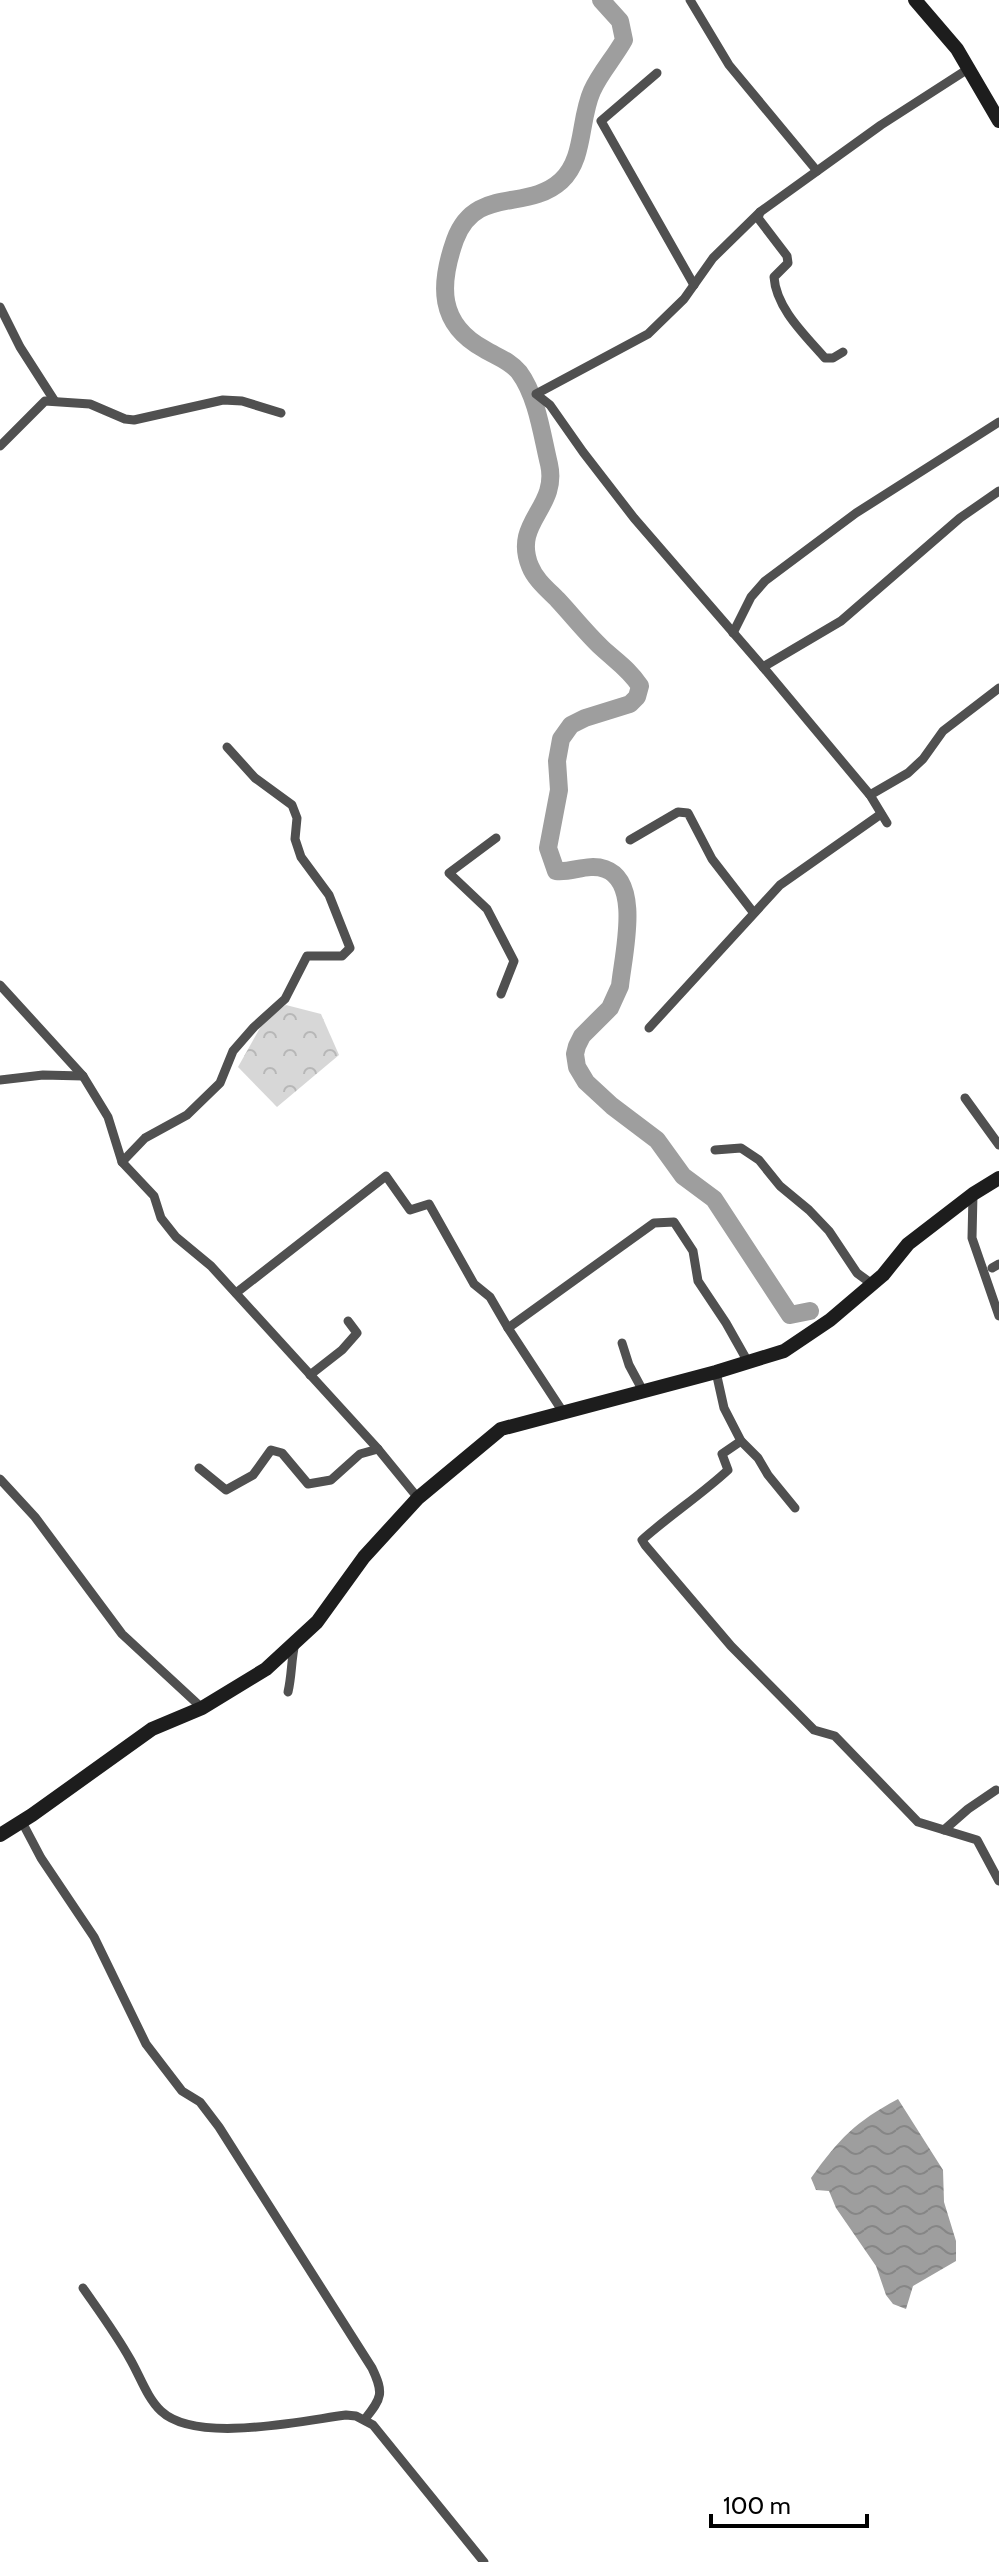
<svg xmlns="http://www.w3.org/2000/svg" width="999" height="2562" viewBox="0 0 999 2562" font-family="Cabin,sans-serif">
	<defs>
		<pattern id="forest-crowns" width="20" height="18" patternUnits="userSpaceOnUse" patternTransform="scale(2)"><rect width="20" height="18" fill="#d7d7d7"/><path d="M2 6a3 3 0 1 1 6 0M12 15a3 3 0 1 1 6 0" fill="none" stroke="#b7b7b7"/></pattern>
		<pattern id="water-waves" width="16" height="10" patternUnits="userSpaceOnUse" patternTransform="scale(2)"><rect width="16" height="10" fill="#9e9e9e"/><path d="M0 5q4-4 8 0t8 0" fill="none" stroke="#868686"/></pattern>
	</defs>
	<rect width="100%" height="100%" fill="#fff"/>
	<path fill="url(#forest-crowns)" d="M286,1005L321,1014L339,1055L277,1107L238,1067L265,1019Z"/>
	<path fill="url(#water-waves)" d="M898,2099L943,2170L944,2202L956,2241V2261L913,2286L906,2309L893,2304L886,2295L876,2266L836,2208L829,2191L816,2190L811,2178C839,2139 855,2122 898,2099Z"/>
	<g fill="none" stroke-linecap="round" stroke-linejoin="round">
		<path stroke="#9e9e9e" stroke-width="18" d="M601,0L620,21L624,40C614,58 600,73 592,91C579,120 585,159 561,181C527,212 475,185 455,240C439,285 438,324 484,349C497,357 509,360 519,372C537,396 542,435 549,464C559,508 512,522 530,566C535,579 547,589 557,599C572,615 586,633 602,648C616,661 629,669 640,686L637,697L630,704L585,718L571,725L561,739L557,761L559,790L548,848L556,871C572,873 588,863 605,869C642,882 623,955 620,986L610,1008L582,1036L577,1046L575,1054L577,1067L586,1082L612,1106L657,1140L683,1176L714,1199L790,1315L810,1311"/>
		<g stroke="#505050" stroke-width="9">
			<path d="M690,0L729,65L817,171"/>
			<path d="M968,69L881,125L760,212L713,258L684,299L648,334L536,394L550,405L583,452L634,518L763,667L841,621L960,518L999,491"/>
			<path d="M657,73L601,121L694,285"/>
			<path d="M760,212L758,218L787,256L788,263L774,277C776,308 805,335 825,358H833L843,352"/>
			<path d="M0,307L20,347L54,400"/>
			<path d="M0,446L45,401L90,404L125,419L134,420L223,400L242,401L281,413"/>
			<path d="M733,633L751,597L765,581L856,513L999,422"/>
			<path d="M763,667L870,795L887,823"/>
			<path d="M870,795L908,773L923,759L943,731L999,688"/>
			<path d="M496,838L449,873L487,909L514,961L501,994"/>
			<path d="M630,840L678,812L688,813L712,859L753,912"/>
			<path d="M0,985L83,1076L108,1117L122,1162L154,1196L161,1218L176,1237L211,1266L378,1449L418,1498"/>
			<path d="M649,1028L780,885L881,814"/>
			<path d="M0,1080L43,1075L83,1076"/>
			<path d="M965,1098L999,1145"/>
			<path d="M715,1150L741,1148L759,1160L780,1186L809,1210L829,1231L857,1273L872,1284"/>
			<path d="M122,1162L145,1138L187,1115L220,1083L233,1051L254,1027L285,999L307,956H342L350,948L329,895L301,857L295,839L297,818L292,805L255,778L227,747"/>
			<path d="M973,1194L972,1238L999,1316"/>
			<path d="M992,1268L999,1264"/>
			<path d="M236,1293L386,1176L410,1210L429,1204L474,1284L490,1297L508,1328"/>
			<path d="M622,1343L629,1365L643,1391"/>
			<path d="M716,1372L724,1408L741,1441L758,1458L768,1475L795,1508"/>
			<path d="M310,1375L342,1350L357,1333L348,1321"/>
			<path d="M563,1412L508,1328L654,1223L674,1222L693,1251L698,1281L726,1323L748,1362"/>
			<path d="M741,1441L722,1454L728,1470C701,1495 670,1515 642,1540L645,1545L731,1646L814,1730L835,1736L918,1822L977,1840L999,1881"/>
			<path d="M199,1468L226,1490L253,1475L271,1450L282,1453L308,1484L331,1480L360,1454L378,1449"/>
			<path d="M0,1479L35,1517L122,1634L202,1708"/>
			<path d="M288,1692C292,1675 291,1660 295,1643"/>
			<path d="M22,1822L41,1858L94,1937L146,2044L182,2091L200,2102L219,2127L372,2368C384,2393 382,2398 365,2419"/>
			<path d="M944,1830L968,1809L996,1790"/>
			<path d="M83,2288C99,2311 116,2334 130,2359C140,2376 147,2398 161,2411C196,2444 300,2421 346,2415L356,2416L373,2425L484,2562"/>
		</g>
		<g stroke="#1d1d1d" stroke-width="14">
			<path d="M915,0L957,49L999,121"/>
			<path d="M0,1835L32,1815L152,1729L202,1708L266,1669L317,1622L364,1557L418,1498L501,1429L716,1372L784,1351L830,1320L883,1275L908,1244L973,1194L999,1178"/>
		</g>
	</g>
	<path d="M711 2514v12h156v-12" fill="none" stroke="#000000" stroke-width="4"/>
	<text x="723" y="2514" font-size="24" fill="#000000" stroke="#ffffff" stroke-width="6" paint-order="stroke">100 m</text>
</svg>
